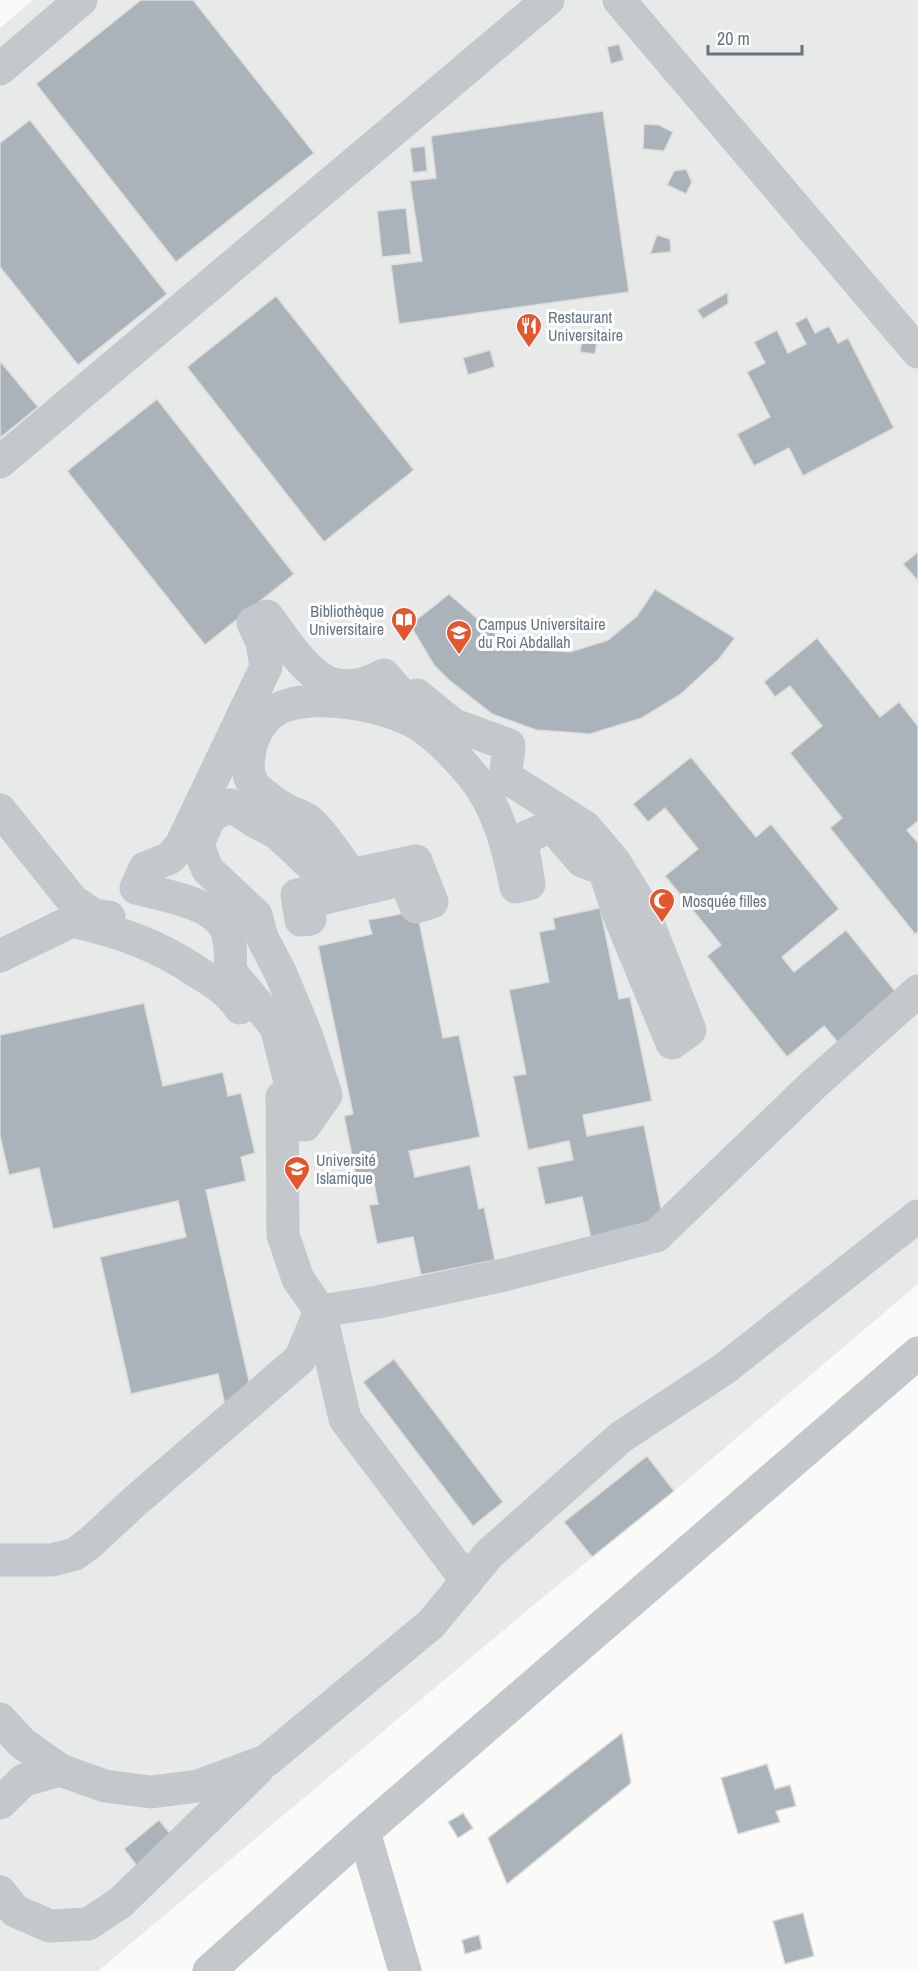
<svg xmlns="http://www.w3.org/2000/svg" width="918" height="1971" viewBox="0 0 918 1971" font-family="'Archivo Narrow',sans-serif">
	<rect width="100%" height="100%" fill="#fafaf8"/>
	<path fill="#e8e9e9" d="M33,0H918V1284L674,1491L531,1607L98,1971H0V28Z"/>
	<g fill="#aab3b9" stroke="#dcdcda" stroke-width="1.5">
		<path d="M141,0H193L314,153L176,262L36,84Z"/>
		<path d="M619,44L624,60L611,64L607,47Z"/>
		<path d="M603,111L629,292L399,324L391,265L422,261L410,181L436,178L431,136Z"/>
		<path d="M30,120L167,294L78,365L0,267V143Z"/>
		<path d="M644,124L659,125L673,132L664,151L643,149Z"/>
		<path d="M425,146L427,171L413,173L410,148Z"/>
		<path d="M686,169L692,182L686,194L667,185L674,171Z"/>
		<path d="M406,208L411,254L382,257L377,211Z"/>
		<path d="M657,235L670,239L671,252L650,254Z"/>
		<path d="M728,292V304L703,319L697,310Z"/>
		<path d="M276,296L414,470L324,542L187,367Z"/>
		<path d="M807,317L815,333L829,326L838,343L848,338L894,428L803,476L789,448L754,466L737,434L770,417L747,372L765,363L754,342L777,330L788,353L806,344L795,323Z"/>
		<path d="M582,341L597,343L595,354L580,352Z"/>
		<path d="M490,350L495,367L468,375L463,358Z"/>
		<path d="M0,361L38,407L0,438Z"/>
		<path d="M157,399L294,574L205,645L67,471Z"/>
		<path d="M918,552V581L903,564Z"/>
		<path d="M655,589L735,638L719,659L681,694L642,718L590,734L536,730L492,714L449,680L434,665L410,625L449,594L494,633L527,649L570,652L608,640L637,616Z"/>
		<path d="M817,638L880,717L899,702L918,726V821L907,830L918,843V932L915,934L830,828L842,818L790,753L822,726L790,686L775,697L764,682Z"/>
		<path d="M691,757L756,837L771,824L839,909L782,957L794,972L846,930L899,996L840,1045L824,1026L787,1057L707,956L721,945L665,876L698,849L665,808L648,822L633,804Z"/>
		<path d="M600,908L619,999L630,997L652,1101L583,1115L587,1136L644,1125L664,1223L591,1238L582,1197L545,1205L537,1167L573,1160L569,1141L528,1150L513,1076L526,1074L509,990L549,982L539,932L555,929L553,918Z"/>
		<path d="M417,911L443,1038L459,1035L480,1137L409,1151L415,1177L470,1165L479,1209L484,1207L495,1260L421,1275L413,1237L377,1244L369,1205L378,1204L374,1183L358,1186L344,1116L353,1114L318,946L372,934L368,920Z"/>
		<path d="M144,1003L163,1086L223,1072L228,1096L241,1093L255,1153L241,1157L246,1181L206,1190L253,1399L225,1405L218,1374L131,1394L100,1257L186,1237L178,1201L53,1229L39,1168L9,1175L0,1136V1035Z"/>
		<path d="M394,1359L503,1502L473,1526L363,1382Z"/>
		<path d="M647,1456L674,1491L592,1557L564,1522Z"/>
		<path d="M622,1733L631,1783L507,1884L488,1838Z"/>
		<path d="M767,1764L775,1789L790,1785L796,1806L776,1811L780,1822L738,1834L721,1778Z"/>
		<path d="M463,1813L473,1828L458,1838L448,1822Z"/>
		<path d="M159,1820L176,1841L140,1870L124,1849Z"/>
		<path d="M803,1913L814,1956L785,1964L773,1921Z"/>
		<path d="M479,1935L482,1949L465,1954L462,1940Z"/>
	</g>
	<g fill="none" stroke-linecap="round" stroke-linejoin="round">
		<g stroke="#c3c8cc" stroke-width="33">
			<path d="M619,0L918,352"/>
			<path d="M0,69L81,0"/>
			<path d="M0,462L548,0"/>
			<path d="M267,616C281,635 307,675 330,683C348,689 368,684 384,675L409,704L417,695L454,725L509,745C509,757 505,766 506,777L585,827L614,861L641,905L690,1030L672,1043L619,915L604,869L582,861L552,826L528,836L523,849L529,884L516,887C508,847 498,806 471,774C455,755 436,734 414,722C382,705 317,693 282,707C265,714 254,732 250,749C248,760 246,773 253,784C257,790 278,806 285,809C292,813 303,816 309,821C321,830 342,862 351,875L416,861L432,902L416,907L405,879L308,902L310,919L301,920L297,895L328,889L323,876L277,833L254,821L230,805L210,817L198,843L202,856L208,870L256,915L262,937L281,974L306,1034L326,1095L305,1125H301L276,1027L230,971C231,958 231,935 223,924C206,901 162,895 136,888L145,868L170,858L181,845L266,667L262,642L253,623Z"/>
			<path d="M0,810L73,901L94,915L109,917"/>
			<path d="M0,956L72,921C120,932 158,945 199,973C217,984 228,991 240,1008"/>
			<path d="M282,1097L283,1235L298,1279L320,1311L345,1419L467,1581"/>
			<path d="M320,1311L378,1302L504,1275L656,1236L814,1084L918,991"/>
			<path d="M0,1560H52L75,1554L91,1542L134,1502L300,1359L320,1311"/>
			<path d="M0,1719L22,1743L60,1770L105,1786L151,1792L198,1786L266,1761L431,1624L489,1554L621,1437L724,1369L918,1216"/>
			<path d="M0,1803L24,1780L60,1770"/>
			<path d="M364,1832L405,1971"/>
			<path d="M0,1892L15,1911L50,1926L88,1924L120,1903L258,1769"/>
			<path d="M209,1971L364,1832L918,1353"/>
		</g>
	</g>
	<defs>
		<symbol id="restaurant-pin" viewBox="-11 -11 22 30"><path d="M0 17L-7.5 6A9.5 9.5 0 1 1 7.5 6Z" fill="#e4572e" stroke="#fff"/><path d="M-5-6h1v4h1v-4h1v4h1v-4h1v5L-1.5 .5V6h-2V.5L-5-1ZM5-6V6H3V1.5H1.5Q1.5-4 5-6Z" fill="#fff"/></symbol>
		<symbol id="library-pin" viewBox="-11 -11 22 30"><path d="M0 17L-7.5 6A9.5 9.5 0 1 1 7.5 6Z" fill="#e4572e" stroke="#fff"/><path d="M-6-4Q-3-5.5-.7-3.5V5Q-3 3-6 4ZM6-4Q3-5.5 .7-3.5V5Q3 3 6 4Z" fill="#fff"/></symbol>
		<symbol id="university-pin" viewBox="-11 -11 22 30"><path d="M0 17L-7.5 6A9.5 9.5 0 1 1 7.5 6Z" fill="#e4572e" stroke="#fff"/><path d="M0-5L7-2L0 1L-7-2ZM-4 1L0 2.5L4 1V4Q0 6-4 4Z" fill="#fff"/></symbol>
		<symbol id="mosque-pin" viewBox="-11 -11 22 30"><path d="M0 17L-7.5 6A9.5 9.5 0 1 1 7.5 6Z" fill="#e4572e" stroke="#fff"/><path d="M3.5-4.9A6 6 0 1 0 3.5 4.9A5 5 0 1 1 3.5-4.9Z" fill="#fff"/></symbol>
	</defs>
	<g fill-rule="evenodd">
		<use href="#restaurant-pin" x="514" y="311" width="30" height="40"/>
		<use href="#library-pin" x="389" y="605" width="30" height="40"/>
		<use href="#university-pin" x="444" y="618" width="30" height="40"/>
		<use href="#mosque-pin" x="647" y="886" width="30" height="40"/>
		<use href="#university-pin" x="282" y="1154" width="30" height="40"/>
	</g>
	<g text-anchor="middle" stroke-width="6" stroke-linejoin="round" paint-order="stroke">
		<g font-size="16" fill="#657683" stroke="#fff" text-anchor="start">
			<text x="548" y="323">Restaurant<tspan x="548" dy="18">Universitaire</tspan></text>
			<text x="384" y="617" text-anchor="end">Bibliothèque<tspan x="384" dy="18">Universitaire</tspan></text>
			<text x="478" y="630">Campus Universitaire<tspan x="478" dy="18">du Roi Abdallah</tspan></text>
			<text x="682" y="907">Mosquée filles</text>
			<text x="316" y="1166">Université<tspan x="316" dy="18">Islamique</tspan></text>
		</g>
	</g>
	<path d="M708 45v9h94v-9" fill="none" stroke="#657683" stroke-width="3"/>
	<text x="717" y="45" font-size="18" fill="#657683" stroke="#ffffff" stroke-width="4.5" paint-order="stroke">20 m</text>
</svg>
